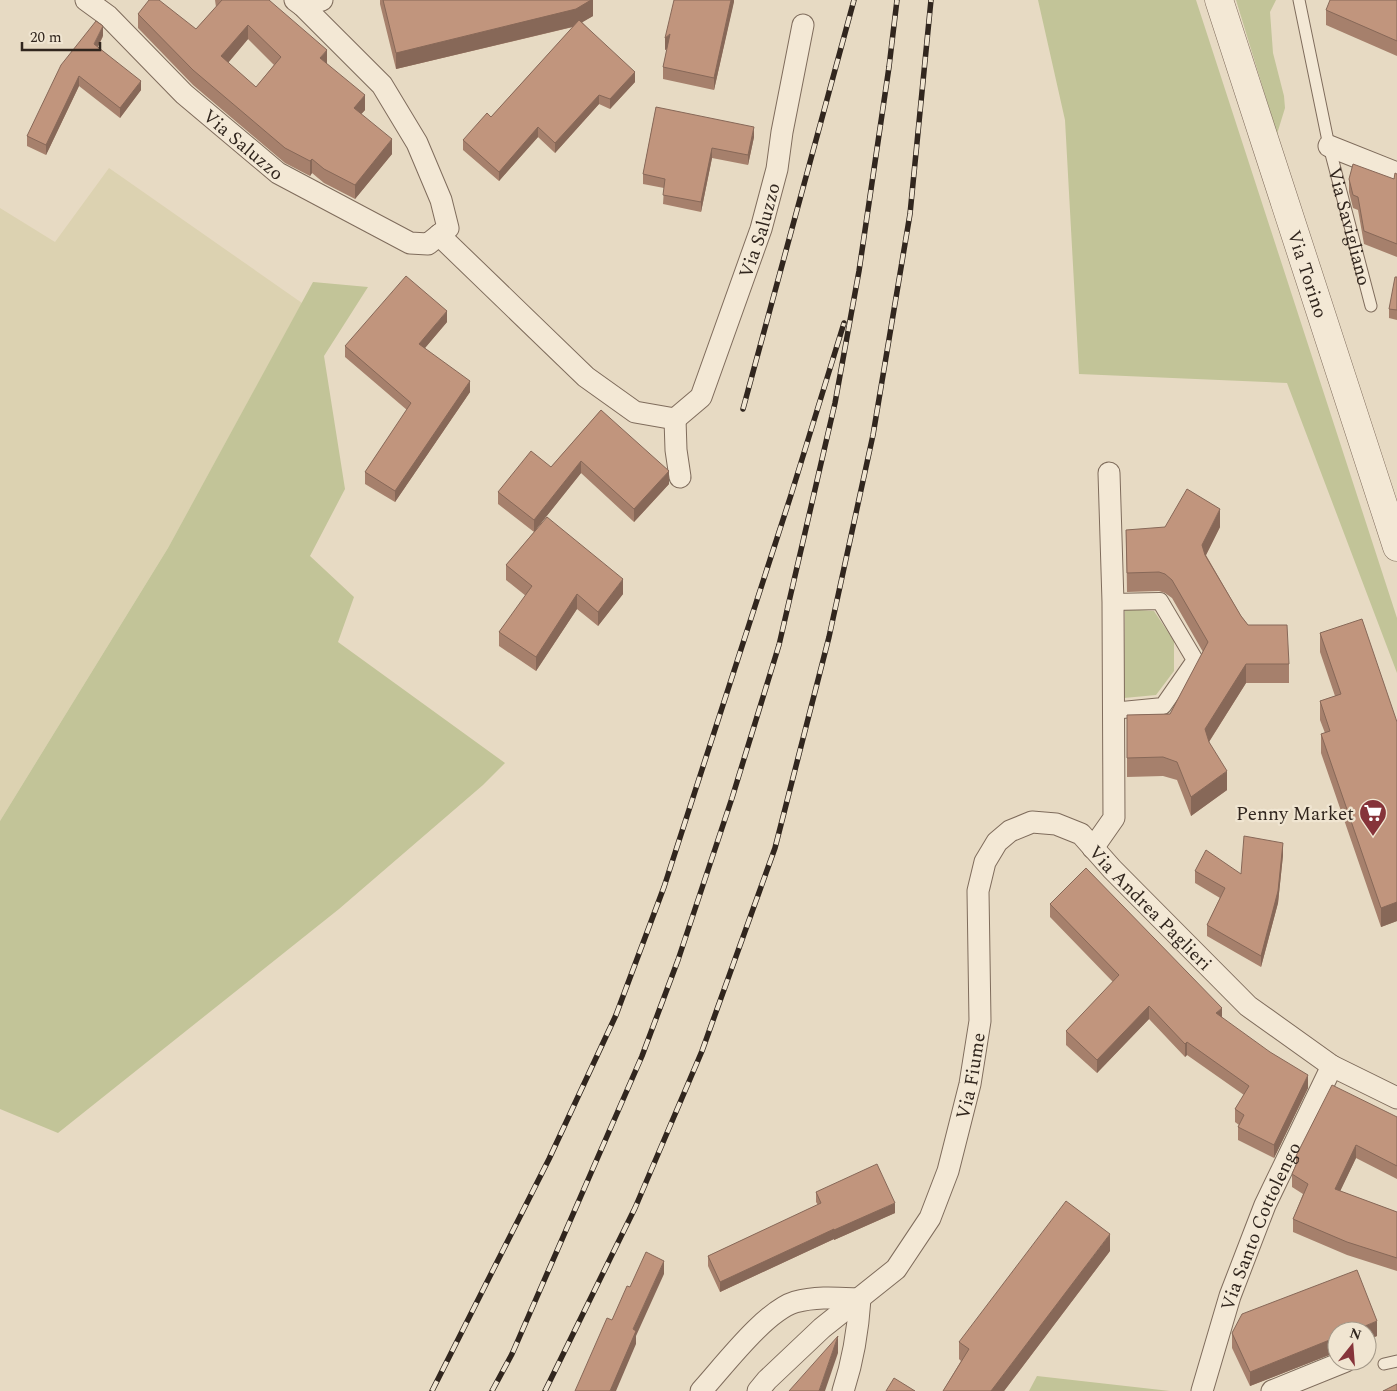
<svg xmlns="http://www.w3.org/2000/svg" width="1397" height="1391" viewBox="0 0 1397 1391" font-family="Spectral,serif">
	<rect width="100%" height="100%" fill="#e7dac3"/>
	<path fill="#dcd2b1" d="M109,168L302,303L168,548L0,821V208L55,242Z"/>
	<g fill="#c2c498">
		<path d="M1038,0H1196L1397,618V673L1287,383L1079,374L1065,120Z"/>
		<path d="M1236,0H1276L1270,12L1273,53L1284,96L1285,108L1277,134Z"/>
		<path d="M313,282L368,287L324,356L345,489L310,556L354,597L338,642L505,763L483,785L339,909L58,1133L0,1109V821L168,548Z"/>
		<path d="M1125,609L1154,611L1174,641V671L1156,695L1124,698Z"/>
		<path d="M1037,1376L1170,1391H1029Z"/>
	</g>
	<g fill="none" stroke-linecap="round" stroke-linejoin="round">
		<defs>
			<g id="service">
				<path id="s1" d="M1299,0L1329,146L1371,306"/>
				<path d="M1384,1364L1397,1361"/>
			</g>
			<path id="pedestrian" d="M1112,711L1163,706L1195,660L1160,601L1113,602"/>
			<g id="minor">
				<path id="s2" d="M86,0L108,16L184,94L278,173L410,243L428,244L448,228L441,200L417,143L382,85L303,6L295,0"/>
				<path d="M303,0V6L322,0"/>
				<path d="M1329,146L1397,173"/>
				<path id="s3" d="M439,235L586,377L635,412L675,419L701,397L761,229L777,169L782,132L803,25"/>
				<path d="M675,419L676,450L680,477"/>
				<path d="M1093,848L1114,818L1113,602L1109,473"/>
				<path d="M701,1391C723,1367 765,1311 795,1302C816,1296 838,1298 860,1299"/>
				<path id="s4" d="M758,1391L767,1380L822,1328L896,1269L930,1218L948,1171L970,1084L980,1021L978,891L985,862L997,842L1010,831L1032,822L1056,824L1081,834L1112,869L1248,1006L1332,1066L1397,1098"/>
				<path d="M843,1391C853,1361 858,1330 860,1299"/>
				<path id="s5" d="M1202,1391L1230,1296L1265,1205L1332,1066"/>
				<path d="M1272,1391L1346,1361"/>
			</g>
			<g id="tertiary">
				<path id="s6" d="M1219,0L1397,547"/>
			</g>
		</defs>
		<use href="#service" stroke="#7f6c5c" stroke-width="13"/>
		<use href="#pedestrian" stroke="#7f6c5c" stroke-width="18"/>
		<use href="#minor" stroke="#7f6c5c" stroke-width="23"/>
		<use href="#tertiary" stroke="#7f6c5c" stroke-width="29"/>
		<use href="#service" stroke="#f3e8d5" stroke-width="11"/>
		<use href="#pedestrian" stroke="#f3e8d5" stroke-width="16"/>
		<use href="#minor" stroke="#f3e8d5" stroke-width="21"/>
		<use href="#tertiary" stroke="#f3e8d5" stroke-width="28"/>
		<defs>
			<g id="rail">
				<path d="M743,409L854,0"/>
				<path d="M432,1391L549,1159L616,1015L664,887L791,495L844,323"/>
				<path d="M492,1391L512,1354L642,1056L678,960L732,798L779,645L835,403L859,271L889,67L897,0"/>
				<path d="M545,1391L635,1208L702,1051L775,848L829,637L873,435L910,214L931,0"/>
			</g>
		</defs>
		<use href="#rail" stroke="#31261e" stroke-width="5.5"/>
		<use href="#rail" stroke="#f0e5d1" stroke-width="4" stroke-dasharray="11" stroke-linecap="butt"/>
	</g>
	<g fill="#a6806c" fill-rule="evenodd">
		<path d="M215,0H269L327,64L365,110L361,114L392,154L355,199L324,183L312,173L310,176L285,163L193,85L138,28V14L196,29L216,7ZM248,39L274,65L256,87L228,63Z"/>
		<path d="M380,0H593V16L582,22L635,82L610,109L599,104L555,153L538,137L499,181L463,150V140L491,117L573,27L396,69L380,4Z"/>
		<path d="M734,0L714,90L663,79V67L667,49L665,50V38Z"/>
		<path d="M1397,0V56L1326,25V10Z"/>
		<path d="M103,36L98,47L141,90L120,118L79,86L46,155L27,146V136Z"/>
		<path d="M656,107L754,137L748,165L712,158L701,212L663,204L664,188L643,184V174Z"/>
		<path d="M1397,174V257L1364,244L1358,210L1353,208L1349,192V179H1394Z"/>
		<path d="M1397,277V320L1389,318V309Z"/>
		<path d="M447,322L425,348L470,392L395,502L365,484V472L407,410L345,357V346Z"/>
		<path d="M601,410L669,484L634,522L581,473L537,528L623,594L598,626L577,609L536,671L499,646V632L526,596L506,580V565L534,532L498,504V492L551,467Z"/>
		<path d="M1220,527L1206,555L1241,616L1248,625L1289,664V683H1246L1209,742L1227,790L1191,816L1177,780L1163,776L1127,777V715L1170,714L1203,652L1172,598L1165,593L1159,591L1127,592L1126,530Z"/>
		<path d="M1320,633L1397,722V921L1381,927L1321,753V734L1325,733L1320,720V701L1335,696L1320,652Z"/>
		<path d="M1283,855L1278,903L1261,967L1207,936V925L1220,898L1195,883V871L1241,874Z"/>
		<path d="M1050,904L1222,1018L1308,1088L1274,1158L1238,1140V1127L1239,1125L1235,1122V1109L1244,1095L1187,1055L1185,1057L1149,1019L1097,1073L1066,1045V1031L1113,982L1050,917Z"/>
		<path d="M1397,1117V1179L1356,1158L1340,1191L1397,1212V1271L1347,1255L1293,1232V1219L1303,1194L1292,1187V1174L1296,1164V1156Z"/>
		<path d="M816,1192L895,1213L834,1240V1239L720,1292L708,1266V1256L818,1205L816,1202Z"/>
		<path d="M1110,1251L1004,1391H943L961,1361L959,1359V1342Z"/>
		<path d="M1232,1333L1377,1336L1250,1386L1232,1348Z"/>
	</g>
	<g fill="#876858">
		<path d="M591,0H593V16L576,26L396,69V53Z"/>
		<path d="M731,0H734V2L714,90V78Z"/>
		<path d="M248,25V39L221,71V56Z"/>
		<path d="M103,26V36L94,54V44Z"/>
		<path d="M670,34V46L665,50V38Z"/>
		<path d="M327,50V64L320,58Z"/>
		<path d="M635,72V82L610,109V99Z"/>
		<path d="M79,76V86L46,155V145Z"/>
		<path d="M141,81V90L120,118V108Z"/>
		<path d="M365,95V110L354,122V108Z"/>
		<path d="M599,95V104L555,153V143Z"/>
		<path d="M538,127V137L499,181V172Z"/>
		<path d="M754,127V137L748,165V155Z"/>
		<path d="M392,139V154L355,199V185Z"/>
		<path d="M712,148V158L701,212V202Z"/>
		<path d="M312,159V173L310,176V161Z"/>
		<path d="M447,311V322L419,355V344Z"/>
		<path d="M470,381V392L395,502V491Z"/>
		<path d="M581,461V473L534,532V520Z"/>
		<path d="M669,471V484L634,522V509Z"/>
		<path d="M1220,509V527L1202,563V545Z"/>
		<path d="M623,579V594L598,626V612Z"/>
		<path d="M577,594V609L536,671V657Z"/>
		<path d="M1246,664V683L1205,748V729Z"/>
		<path d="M1227,771V790L1191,816V797Z"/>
		<path d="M1283,843V855L1278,903L1261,967V956Z"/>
		<path d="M1397,902V921L1381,927V908Z"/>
		<path d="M1149,1006V1019L1097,1073V1060Z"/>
		<path d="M1222,1008V1021L1216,1013Z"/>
		<path d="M1187,1042V1055L1185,1057V1044Z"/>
		<path d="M1308,1075V1088L1274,1158V1145Z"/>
		<path d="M1356,1145V1158L1335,1202V1189Z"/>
		<path d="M895,1203V1213L834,1240V1230Z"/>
		<path d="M834,1229V1239L720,1292V1282Z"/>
		<path d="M1110,1234V1251L1004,1391H991Z"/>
		<path d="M664,1261V1274L636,1336V1344L616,1391H610L633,1329Z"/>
		<path d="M1377,1321V1336L1367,1340V1331H1353Z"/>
		<path d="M838,1336V1353L825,1391H819Z"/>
		<path d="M1337,1337V1352L1250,1386V1372Z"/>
	</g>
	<g fill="#c1957d" stroke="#876858" fill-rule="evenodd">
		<path d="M149,0H159L196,29L222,0H269L327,50L320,58L365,95L354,108L392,139L355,185L324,169L312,159L310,161L285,148L193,70L138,14ZM248,25L281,57L256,87L221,56Z"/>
		<path d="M383,0H591L576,9L396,53Z"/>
		<path d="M674,0H731L714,78L663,67L670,34L665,38Z"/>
		<path d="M1330,0H1397V41L1326,10Z"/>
		<path d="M579,20L635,72L610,99L599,95L555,143L538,127L499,172L463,140L487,113L491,117Z"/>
		<path d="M96,21L103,26L94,44L141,81L120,108L79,76L46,145L27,136L61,65Z"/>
		<path d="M656,107L754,127L748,155L712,148L701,202L663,195L665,179L643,174Z"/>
		<path d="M1353,164L1394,179L1395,173L1397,174V244L1364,231L1358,197L1353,195L1349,179Z"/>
		<path d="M406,276L447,311L419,344L470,381L395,491L365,472L411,403L345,346Z"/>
		<path d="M1395,277H1397V310L1389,309Z"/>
		<path d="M601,410L669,471L634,509L581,461L534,520L498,492L531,451L551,467Z"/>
		<path d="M1187,489L1220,509L1202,545L1205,555L1241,616L1248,625H1287L1289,664H1246L1205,729L1209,742L1227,771L1191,797L1177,762L1163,757L1127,758V715L1170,714L1208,642L1172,580L1165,574L1159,572L1127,573L1126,530L1165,527Z"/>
		<path d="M547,517L623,579L598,612L577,594L536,657L499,632L532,586L506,565Z"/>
		<path d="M1362,619L1397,722V902L1381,908L1321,734L1330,731L1320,701L1341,694L1320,633Z"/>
		<path d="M1244,836L1283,843L1278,891L1261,956L1207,925L1225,888L1195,871L1206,850L1241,874Z"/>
		<path d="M1086,868L1222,1008L1216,1013L1270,1052L1308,1075L1274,1145L1238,1127L1244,1115L1235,1109L1249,1086L1187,1042L1185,1044L1149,1006L1097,1060L1066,1031L1119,975L1050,904Z"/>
		<path d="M1332,1085L1397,1117V1166L1356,1145L1335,1189L1397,1212V1258L1347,1242L1293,1219L1308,1184L1292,1174L1299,1158L1296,1156Z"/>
		<path d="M877,1164L895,1203L834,1230V1229L720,1282L708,1256L821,1203L816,1192Z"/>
		<path d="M1066,1201L1110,1234L991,1391H943L969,1349L959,1342Z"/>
		<path d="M646,1252L664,1261L633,1329L636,1331L610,1391H575L607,1318L612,1320L627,1286L630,1287Z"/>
		<path d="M1357,1270L1377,1321L1353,1331H1337V1337L1250,1372L1232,1333L1242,1314Z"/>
		<path d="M838,1336L819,1391H789Z"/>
		<path d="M894,1378L915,1391H886Z"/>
		<path d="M1397,1384V1391H1383Z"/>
	</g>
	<defs>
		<symbol id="supermarket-pin" viewBox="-11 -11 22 30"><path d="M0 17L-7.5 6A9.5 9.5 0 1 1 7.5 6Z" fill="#86343a" stroke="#f0e5d1"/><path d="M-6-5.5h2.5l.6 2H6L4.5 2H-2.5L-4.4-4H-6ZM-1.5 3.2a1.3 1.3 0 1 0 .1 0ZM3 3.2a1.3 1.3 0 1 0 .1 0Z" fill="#fff"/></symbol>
	</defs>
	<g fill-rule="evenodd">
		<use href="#supermarket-pin" x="1357" y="797" width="32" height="43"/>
	</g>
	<g text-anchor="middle" stroke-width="4.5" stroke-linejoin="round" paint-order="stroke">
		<g font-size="19" fill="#31261e" stroke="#f0e5d1">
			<text dy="7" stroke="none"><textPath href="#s2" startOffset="214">Via Saluzzo</textPath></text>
			<text dy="7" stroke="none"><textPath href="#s1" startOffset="232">Via Savigliano</textPath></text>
			<text dy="7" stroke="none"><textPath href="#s3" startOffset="516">Via Saluzzo</textPath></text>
			<text dy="7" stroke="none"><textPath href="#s6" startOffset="288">Via Torino</textPath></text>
			<text dy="7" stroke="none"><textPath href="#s4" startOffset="826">Via Andrea Paglieri</textPath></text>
			<text dy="7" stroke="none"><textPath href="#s4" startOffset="394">Via Fiume</textPath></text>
			<text dy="7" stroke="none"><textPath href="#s5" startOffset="175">Via Santo Cottolengo</textPath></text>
		</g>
		<g font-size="19" fill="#31261e" stroke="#f0e5d1" text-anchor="end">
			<text x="1354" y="820">Penny Market</text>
		</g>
	</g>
	<g transform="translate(1352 1346) rotate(17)"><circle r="24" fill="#f0e5d1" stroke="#a49989"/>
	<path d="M0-4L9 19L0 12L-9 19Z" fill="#86343a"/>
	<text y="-8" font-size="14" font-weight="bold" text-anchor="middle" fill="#31261e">N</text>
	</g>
	<path d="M22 42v8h78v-8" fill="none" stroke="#31261e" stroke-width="2.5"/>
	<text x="30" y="42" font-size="15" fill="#31261e" stroke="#f0e5d1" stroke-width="4" paint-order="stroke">20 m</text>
</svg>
